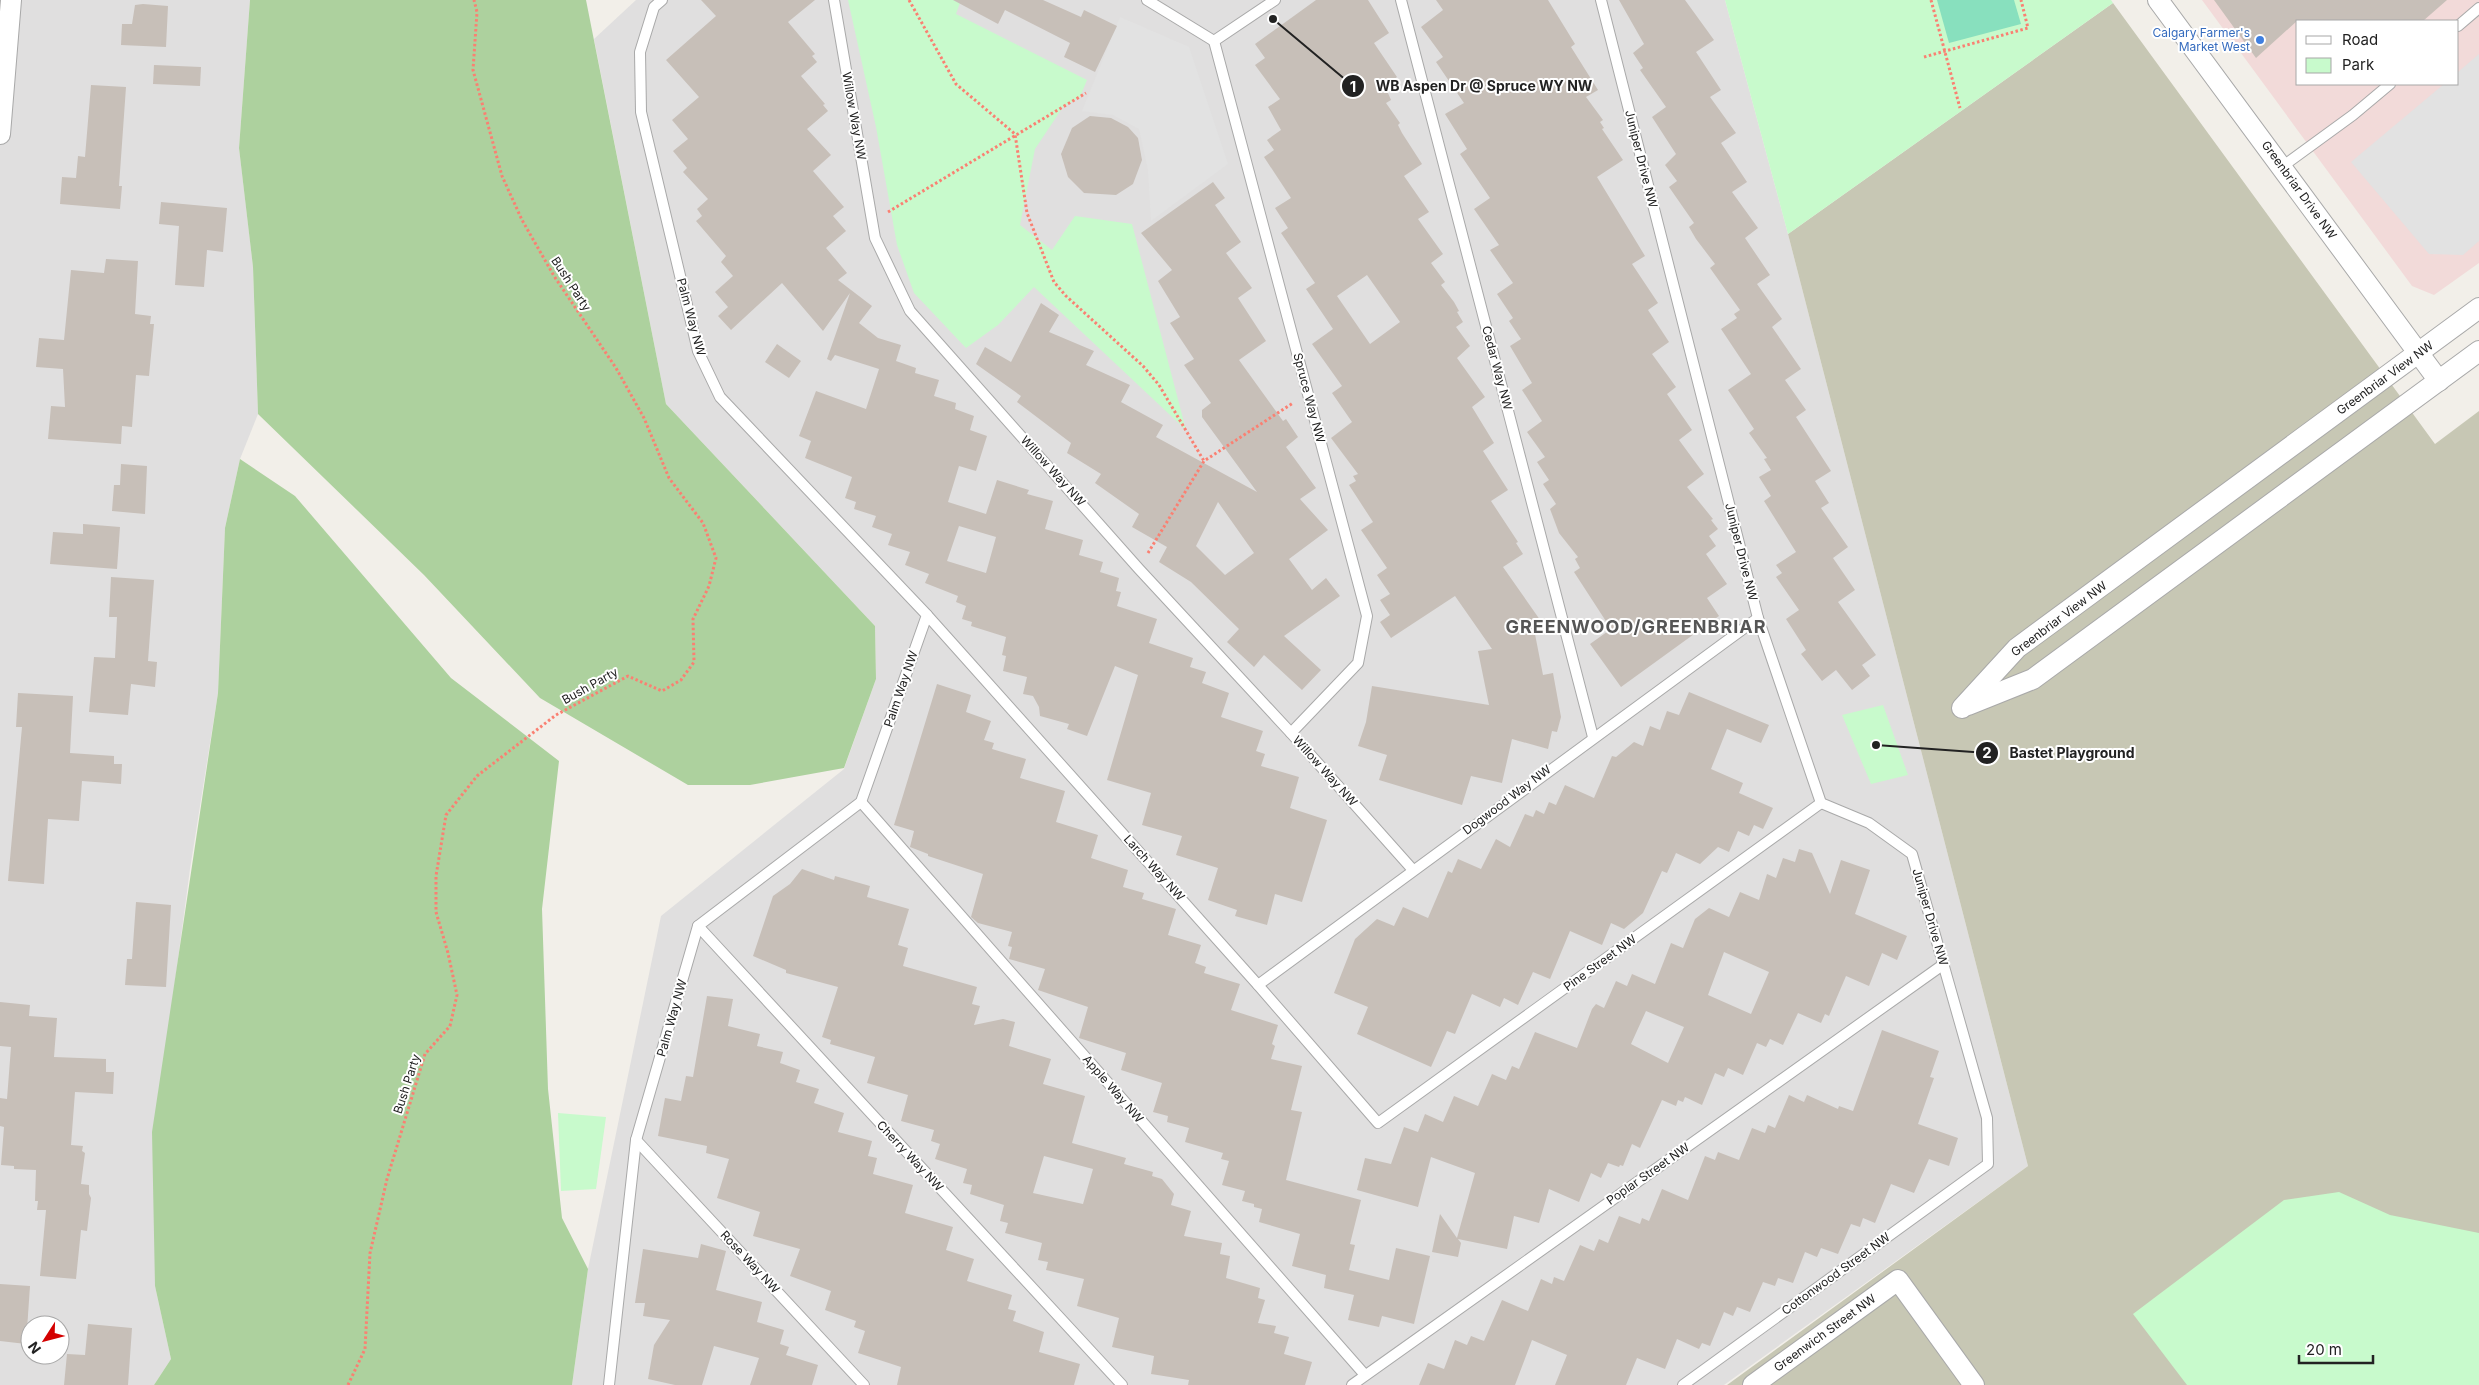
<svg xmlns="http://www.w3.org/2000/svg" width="2479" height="1385" viewBox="0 0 2479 1385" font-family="Inter,sans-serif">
	<rect width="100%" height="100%" fill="#f2efe9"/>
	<g fill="#e0dfdf" fill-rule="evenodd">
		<path d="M0,0H250L239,148L253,267L258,414L240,459L225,528L218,693L190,869L173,997L155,1286L171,1359L154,1385H0ZM30,1325H60V1355H30Z"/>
		<path d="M636,0H1725L1788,234L2028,1166L1724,1385H572L588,1269L661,916L844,769L876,679L875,626L666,404L594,39Z"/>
	</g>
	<path fill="#f2dad9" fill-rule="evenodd" d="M2202,0H2479V263L2434,295L2412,286ZM2298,21H2458V84H2298Z"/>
	<path fill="#c7c7b4" d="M2113,3L2435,444L2479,411V1385H1727L2028,1166L1788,234Z"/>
	<g fill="#add19e">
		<path d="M250,0H586L666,404L875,626L876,679L844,768L750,785H688L540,698L424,575L258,414L253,267L239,148Z"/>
		<path d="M240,459L295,496L451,678L559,761L542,909L548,1089L562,1218L588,1269L572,1385H154L171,1359L155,1286L152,1132L218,693L225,528Z"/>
	</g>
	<g fill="#c8facc">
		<path d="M848,0H961L956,14L1087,80L1080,97L1063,107L1035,149L1020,225L1052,250L1075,216L1132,224L1186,430L1034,287L998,325L966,348L914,293L897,245L876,127Z"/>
		<path d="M1725,0H2111L2113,3L1788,234Z"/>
		<path d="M1883,705L1908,775L1871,784L1842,715Z"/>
		<path d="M558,1113L606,1117L596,1189L561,1191Z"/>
		<path d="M2339,1192L2390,1215L2479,1233V1385H2187L2133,1314L2284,1200Z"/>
	</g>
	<path fill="#88e0be" d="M1937,0H2014L2021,24L1949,43Z"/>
	<g fill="#e2e2e2">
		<path d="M1120,17L1189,47L1228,164L1151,221L1148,170L1139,129L1113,115L1082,111Z"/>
		<path d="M2479,54V241L2463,255L2429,254L2351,162L2444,84H2458V72Z"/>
	</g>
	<g fill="#c7bfb8" fill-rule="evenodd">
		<path d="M701,0H815L788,22L815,54L812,56L817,62L801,76L825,104L823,105L828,111L807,129L831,155L813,171L844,207L833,216L846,231L826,248L847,273L838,280L872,306L859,323L878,338L901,345L896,361L916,368L915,373L939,380L934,396L956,403L955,409L974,416L970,430L987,436L976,471L959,466L948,502L986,514L997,480L1029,490L1027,494L1053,501L1045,529L1083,540L1079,555L1103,562L1100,572L1119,578L1116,591L1121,592L1117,606L1157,619L1149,643L1193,658L1190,667L1206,672L1202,683L1229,693L1221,717L1263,731L1256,751L1265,754L1261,766L1299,777L1290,808L1327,820L1302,902L1275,894L1267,925L1235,916L1237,910L1208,900L1218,868L1176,855L1182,836L1142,825L1151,793L1107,780L1138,675L1115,666L1087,736L1067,729L1069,724L1040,716L1039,707L1033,696L1023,694L1027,677L1003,671L1006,656L1002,655L1006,637L971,626L972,622L962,619L966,606L956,602L958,596L925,583L929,574L905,565L910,552L888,545L892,534L872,527L876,516L854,509L856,502L845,498L852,477L805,458L811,441L799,436L816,391L866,409L879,369L835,355L831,361L827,359L850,293L823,331L782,283L731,330L718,316L728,307L715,292L733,276L721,262L726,256L696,221L702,216L697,209L708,199L683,172L687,168L673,151L688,139L672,120L699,97L666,60L716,16ZM959,526L996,537L986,573L947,561Z"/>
		<path d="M953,0H1043L1081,17L1084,10L1117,26L1095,72L1064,57L1070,43L1005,10L998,24Z"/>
		<path d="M1316,0H1368L1389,33L1374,43L1397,77L1385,86L1391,100L1386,103L1400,123L1398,125L1402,133L1422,164L1404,176L1429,212L1418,219L1443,254L1431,263L1445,282L1441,285L1454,302L1459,311L1457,312L1463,322L1456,327L1470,346L1457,358L1485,397L1472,407L1494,443L1483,451L1508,490L1491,501L1518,542L1516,543L1523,554L1503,567L1545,627L1534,629L1543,675L1553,673L1561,717L1557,732L1552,731L1548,749L1512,739L1502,783L1471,776L1462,805L1379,780L1387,755L1358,746L1366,722L1372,686L1489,705L1478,651L1492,649L1455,596L1391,638L1380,622L1390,615L1380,600L1390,594L1377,575L1387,568L1361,530L1373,522L1349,485L1356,481L1353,476L1358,474L1331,438L1352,422L1332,393L1342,386L1312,344L1333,329L1306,289L1315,283L1281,233L1288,228L1275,208L1291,198L1264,157L1274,150L1267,140L1281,130L1268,107L1280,99L1255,65L1265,58L1255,44ZM1367,275L1400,322L1370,344L1337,296Z"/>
		<path d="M1436,0H1548L1575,44L1571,47L1598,90L1586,97L1603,120L1600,122L1604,128L1602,129L1623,160L1597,177L1645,256L1632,264L1658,303L1648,310L1669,342L1652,354L1676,387L1667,394L1692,430L1679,440L1704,474L1687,487L1713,519L1711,520L1718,529L1709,536L1716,546L1706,554L1727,584L1707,598L1719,616L1621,687L1590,644L1611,629L1574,572L1580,568L1575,559L1578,557L1559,533L1550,509L1556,504L1543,484L1549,480L1537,462L1545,457L1527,432L1542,421L1522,390L1532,383L1510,346L1521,339L1509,321L1513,318L1497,294L1513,283L1490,250L1499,245L1474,209L1490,198L1460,154L1467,149L1445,114L1464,103L1436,62L1443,57L1421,27L1443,10Z"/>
		<path d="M1619,0H1685L1714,40L1696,52L1721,90L1710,97L1736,133L1721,143L1747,182L1732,192L1758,228L1745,238L1770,275L1757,284L1782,319L1772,327L1801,369L1785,380L1806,410L1796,417L1831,471L1815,481L1829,503L1821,508L1848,547L1833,558L1855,590L1838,602L1876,655L1862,665L1870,676L1852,690L1836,670L1822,681L1801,654L1806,650L1786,619L1799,610L1776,577L1782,573L1776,565L1796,552L1764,501L1771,496L1759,477L1771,470L1764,459L1767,458L1749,433L1754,429L1728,390L1751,374L1721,329L1737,318L1734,314L1740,310L1710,268L1715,264L1696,239L1689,227L1694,223L1669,187L1677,181L1665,165L1676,154L1652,117L1666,107L1640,70L1643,68L1633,53L1644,44Z"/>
		<path d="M2214,0H2447L2423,21H2297L2256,58Z"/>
		<path d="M143,4L168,6L166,47L121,45L122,24H132L135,5Z"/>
		<path d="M154,65L201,67L200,86L153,84Z"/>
		<path d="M91,85L126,87L119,186H122L120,209L60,204L62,177L76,178L78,156L85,157Z"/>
		<path d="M1090,116L1111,118L1128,127L1138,138L1142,160L1133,184L1116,195L1084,193L1068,177L1061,154L1072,128Z"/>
		<path d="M1213,182L1225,198L1215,205L1241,242L1226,253L1252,288L1238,298L1266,341L1239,360L1283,421L1286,419L1298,437L1286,447L1316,488L1300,499L1328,530L1289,559L1312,590L1326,578L1340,596L1284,636L1321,670L1302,690L1264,655L1254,667L1227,642L1239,629L1191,582L1159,562L1167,547L1132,527L1139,514L1095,483L1101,474L1067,453L1071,443L1017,402L1021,396L976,364L985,347L1011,362L1041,303L1059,315L1049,332L1094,351L1086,365L1130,385L1121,402L1163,425L1156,437L1257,492L1202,417V410L1211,403L1184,365L1194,359L1170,323L1180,317L1158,281L1172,270L1141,233ZM1218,502L1254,553L1225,575L1196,546Z"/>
		<path d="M161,202L227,208L223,252L207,250L204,287L175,285L179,226L159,224Z"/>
		<path d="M106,259L138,261L135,314L151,316L150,324H154L149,376L136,375L132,427L122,426L121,444L48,439L51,406L65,407L63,369L36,367L39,338L64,340L71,270L104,273Z"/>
		<path d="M777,344L801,361L789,378L765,362Z"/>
		<path d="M121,464L147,466L145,514L112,511L114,485H120Z"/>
		<path d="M83,524L120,527L117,569L50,564L53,532L83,534Z"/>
		<path d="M111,577L154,580L148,661L157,662L155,687L131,684L128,715L89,712L94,657L115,658L117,617H109Z"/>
		<path d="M937,684L971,695L966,712L991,721L984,740L994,743L992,749L1026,759L1020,778L1065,791L1056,822L1098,835L1091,858L1128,870L1123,887L1144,893L1142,899L1176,909L1168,935L1201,945L1195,963L1206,967L1204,973L1240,984L1231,1010L1278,1025L1272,1044L1275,1046L1271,1059L1302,1066L1291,1110L1302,1112L1286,1180L1361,1200L1350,1244L1355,1245L1349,1270L1389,1280L1396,1248L1430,1256L1414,1324L1382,1316L1379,1327L1348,1320L1354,1295L1324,1288L1326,1275L1292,1266L1300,1234L1259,1222L1262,1209L1254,1207V1204L1242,1201L1245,1191L1222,1185L1229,1161L1221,1159L1223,1153L1185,1142L1189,1128L1167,1122L1168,1116L1153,1112L1162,1083L1121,1070L1126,1053L1079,1038L1088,1007L1038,990L1045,969L1009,959L1012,947L1008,946L1012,932L978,923L971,917L983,874L928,856V854L910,847L914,831L894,825Z"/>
		<path d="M1689,692L1769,725L1761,743L1727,729L1711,769L1743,783L1739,793L1773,808L1763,829L1754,825L1749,836L1738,831L1729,852L1718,847L1700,864L1676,853L1667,873L1662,871L1643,913L1624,929L1611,923L1602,945L1570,931L1550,979L1533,972L1518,1005L1504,998L1500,1007L1472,994L1455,1034L1447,1031L1431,1067L1357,1034L1368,1007L1334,993L1355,939L1377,919L1394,926L1403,907L1428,918L1448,871L1452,873L1458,859L1481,869L1496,839L1510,847L1525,814L1533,817L1536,810L1544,814L1549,802L1556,805L1565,785L1594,798L1612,756L1616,757L1634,742L1643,746L1650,726L1660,730L1667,711L1679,715Z"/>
		<path d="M18,693L73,696L70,753L114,756V764H122L121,784L82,781L79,821L48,819L44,884L8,881L22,727H16Z"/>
		<path d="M1799,849L1812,853L1830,894L1841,860L1870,870L1855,914L1907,936L1897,960L1882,953L1869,986L1846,976L1829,1016L1825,1014L1821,1023L1798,1013L1783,1045L1770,1039L1766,1047L1757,1043L1743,1075L1728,1068L1724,1077L1715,1073L1702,1105L1685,1097L1683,1102L1678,1100L1676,1106L1662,1100L1640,1148L1632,1144L1623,1166L1620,1165L1619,1167L1608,1163L1601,1178L1591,1173L1579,1202L1549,1189L1539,1223L1514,1216L1507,1249L1458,1239L1461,1243L1458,1257L1432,1252L1440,1214L1457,1238L1475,1173L1431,1157L1418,1207L1357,1190L1365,1158L1391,1164L1404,1127L1418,1132L1425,1114L1443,1122L1454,1096L1478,1106L1492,1074L1506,1080L1512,1066L1519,1069L1535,1032L1577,1048L1592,1009L1596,1004L1604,1008L1616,981L1627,986L1632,974L1655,984L1671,943L1683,948L1695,919L1709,908L1729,917L1740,892L1759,900L1767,874L1776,878L1783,858L1795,862ZM1724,952L1769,972L1751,1014L1708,995ZM1646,1011L1684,1027L1668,1063L1631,1044Z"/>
		<path d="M802,869L834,880L835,876L870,886L867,897L909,909L898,945L908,948L903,966L977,987L972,1004L980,1006L974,1025L1003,1019L1015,1022L1009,1046L1051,1059L1043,1084L1085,1096L1072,1143L1126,1158L1124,1164L1153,1172L1152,1176L1162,1179L1174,1194L1171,1205L1191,1211L1184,1236L1222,1243L1220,1254L1230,1256L1226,1278L1260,1288L1258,1298L1265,1300L1258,1323L1276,1326L1274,1333L1289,1337L1284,1354L1312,1362L1305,1385H1188L1189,1380L1151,1374L1154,1356L1112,1347L1119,1318L1077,1306L1084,1279L1046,1270L1048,1262L1038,1260L1042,1243L1005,1233L1008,1223L1000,1221L1004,1205L970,1194L972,1185L963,1183L967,1169L935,1159L940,1144L931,1141L934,1130L901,1121L908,1095L867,1083L875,1057L830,1044L831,1040L822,1037L838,987L786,973V970L753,956L773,896L790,884ZM1044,1156L1093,1169L1083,1204L1033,1193Z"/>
		<path d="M136,902L171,905L166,987L125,985L127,959H132Z"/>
		<path d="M707,996L733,999L728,1026L760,1034L757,1046L783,1052L780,1063L800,1070L796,1082L819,1089L814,1103L844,1113L838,1132L872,1141L868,1156L877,1158L873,1174L913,1185L905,1213L953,1227L946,1250L974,1259L967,1281L1012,1295L1008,1309L1016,1311L1013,1321L1044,1332L1039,1352L1080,1364L1074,1385H897L901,1367L858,1353L865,1331L854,1327L856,1321L825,1310L831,1291L790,1276L800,1249L753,1236L760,1212L717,1198L729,1159L706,1153L707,1146L658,1136L665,1098L681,1101L686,1076L693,1077Z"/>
		<path d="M0,1002L30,1005L29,1016L57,1018L54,1057L106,1059V1072H114L113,1094L75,1092L71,1145L83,1146L82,1151L85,1153L81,1184L89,1185V1194L91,1198L87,1231L81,1230L76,1279L40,1276L46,1210H37L38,1201H35L36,1170L14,1169V1166L1,1165L4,1127L0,1126V1098L7,1099L11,1047L0,1046Z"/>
		<path d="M1882,1030L1939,1051L1930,1077L1934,1078L1918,1124L1958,1138L1949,1166L1929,1159L1914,1193L1891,1184L1875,1223L1863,1218L1860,1227L1851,1224L1838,1254L1821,1248L1817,1257L1805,1252L1793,1283L1778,1278L1775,1286L1763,1282L1750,1312L1737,1307L1733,1316L1724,1312L1710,1346L1702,1343L1699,1349L1677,1339L1665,1369L1637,1358L1626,1385H1555L1567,1355L1532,1340L1515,1385H1419L1428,1363L1444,1369L1455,1340L1467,1345L1471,1336L1484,1341L1502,1300L1528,1311L1541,1279L1552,1284L1554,1277L1564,1281L1580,1245L1594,1251L1599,1239L1608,1243L1619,1216L1640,1224L1642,1218L1649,1221L1662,1189L1688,1200L1705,1156L1715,1160L1718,1152L1739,1160L1752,1128L1765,1133L1768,1125L1775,1128L1789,1095L1804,1102L1807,1095L1838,1109L1839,1106L1853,1111Z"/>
		<path d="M701,1244L726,1251L716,1290L762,1302L757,1322L784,1330L780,1344L789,1347L786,1355L818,1365L812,1385H750L759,1358L714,1346L702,1385H675L648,1379L654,1345L670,1320L643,1316L645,1303H635L643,1249L698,1258Z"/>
		<path d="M0,1284L30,1286L26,1344L0,1341Z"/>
		<path d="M88,1324L132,1328L128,1385H64L67,1354L85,1355Z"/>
	</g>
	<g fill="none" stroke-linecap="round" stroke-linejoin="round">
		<defs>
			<g id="service">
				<path d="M834,0L875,238L910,311L1139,569L1291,733L1413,870"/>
				<path d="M1147,0L1214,41"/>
				<path d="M1401,0L1593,737"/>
				<path d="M1601,0L1758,618L1821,803L1869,823L1912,854L1987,1118L1988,1164L1683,1385"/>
				<path d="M2458,26L2479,8"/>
				<path d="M1214,41L1367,616L1358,663L1291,733"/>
				<path d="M1214,41L1275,0"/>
				<path d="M2283,166L2353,115L2390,84"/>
				<path d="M927,615L1258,985L1378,1123L1821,803"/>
				<path d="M861,802L1365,1375"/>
				<path d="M698,926L1122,1385"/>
				<path d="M1258,985L1758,618"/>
				<path d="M636,1140L864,1385"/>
				<path d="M609,1385L636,1140L698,926L861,802L927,615L720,397L698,351L641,112L640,52L654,7L662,0"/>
				<path d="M1352,1385L1944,964"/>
			</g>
			<g id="minor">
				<path d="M2158,0L2439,381"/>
				<path d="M0,134L11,0"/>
				<path d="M1968,705L2033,679L2479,351"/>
				<path d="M1962,708L2017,648L2479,308"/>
				<path d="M1753,1385L1898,1280L1974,1385"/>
			</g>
		</defs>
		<use href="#service" stroke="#a9a9a9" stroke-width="12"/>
		<use href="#minor" stroke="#a9a9a9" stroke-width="22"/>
		<g stroke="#fa8072" stroke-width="3" stroke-dasharray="2.5 2.5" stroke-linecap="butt">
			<path d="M909,0L956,84L1015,134L1027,213L1054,282L1066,296L1143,366L1159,385L1204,461"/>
			<path d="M1931,0L1960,108"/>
			<path d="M1924,57L2028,28L2021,0"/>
			<path d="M888,212L1086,93"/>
			<path d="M1148,553L1204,461L1293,403"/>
			<path d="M348,1385L365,1349L370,1253L387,1179L425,1054L450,1026L457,995L448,953L436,912V876L446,815L477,776L556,715L628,676L662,691L681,680L694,662L693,619L709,586L716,558L703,523L669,478L644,418L616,368L554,276L522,220L502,176L473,70L477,12L474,0"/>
		</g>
		<use href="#service" stroke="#fff" stroke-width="10"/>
		<use href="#minor" stroke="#fff" stroke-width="20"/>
	</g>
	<circle fill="#3f7fe0" stroke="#fff" stroke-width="2" cx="2260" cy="40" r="5"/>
	<g text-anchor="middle" stroke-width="4" stroke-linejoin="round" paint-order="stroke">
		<g font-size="12" fill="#366cbe" stroke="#fff" text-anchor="end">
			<text x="2250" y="37">Calgary Farmer's<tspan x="2250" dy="14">Market West</tspan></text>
		</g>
		<g font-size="12" fill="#222" stroke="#fff">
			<text transform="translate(854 116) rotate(80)" y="4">Willow Way NW</text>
			<text transform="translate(1641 159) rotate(76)" y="4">Juniper Drive NW</text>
			<text transform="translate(2299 190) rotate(54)" y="4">Greenbriar Drive NW</text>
			<text transform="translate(571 284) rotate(57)" y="4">Bush Party</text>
			<text transform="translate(691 317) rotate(75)" y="4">Palm Way NW</text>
			<text transform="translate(1497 368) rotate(75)" y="4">Cedar Way NW</text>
			<text transform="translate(2385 378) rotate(-36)" y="4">Greenbriar View NW</text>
			<text transform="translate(1309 398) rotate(75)" y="4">Spruce Way NW</text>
			<text transform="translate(1053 471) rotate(48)" y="4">Willow Way NW</text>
			<text transform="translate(1741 552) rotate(76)" y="4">Juniper Drive NW</text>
			<text transform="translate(2059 619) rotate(-37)" y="4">Greenbriar View NW</text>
			<text transform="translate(590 686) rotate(-29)" y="4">Bush Party</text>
			<text transform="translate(901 689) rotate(-71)" y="4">Palm Way NW</text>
			<text transform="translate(1325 771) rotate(48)" y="4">Willow Way NW</text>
			<text transform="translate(1507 800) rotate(-37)" y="4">Dogwood Way NW</text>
			<text transform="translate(1154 868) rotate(48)" y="4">Larch Way NW</text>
			<text transform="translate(1930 917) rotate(74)" y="4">Juniper Drive NW</text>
			<text transform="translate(1600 963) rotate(-36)" y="4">Pine Street NW</text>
			<text transform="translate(672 1018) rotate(-74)" y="4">Palm Way NW</text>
			<text transform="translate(407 1084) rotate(-72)" y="4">Bush Party</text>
			<text transform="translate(1113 1089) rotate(49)" y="4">Apple Way NW</text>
			<text transform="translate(910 1156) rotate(47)" y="4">Cherry Way NW</text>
			<text transform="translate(1648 1174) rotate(-35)" y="4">Poplar Street NW</text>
			<text transform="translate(750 1262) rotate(47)" y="4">Rose Way NW</text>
			<text transform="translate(1836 1274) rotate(-36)" y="4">Cottonwood Street NW</text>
			<text transform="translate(1825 1333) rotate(-36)" y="4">Greenwich Street NW</text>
		</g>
		<g font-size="18" font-weight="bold" letter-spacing="1" fill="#555" stroke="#fff">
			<text x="1636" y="633">GREENWOOD/GREENBRIAR</text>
		</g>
	</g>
	<path fill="none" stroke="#222" stroke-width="2" d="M1273 19L1353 86M1876 745L1987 753"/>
	<g fill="#222" stroke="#fff" stroke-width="2">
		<circle cx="1273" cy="19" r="5"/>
		<circle cx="1876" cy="745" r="5"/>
		<circle cx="1353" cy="86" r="12"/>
		<circle cx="1987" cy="753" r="12"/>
	</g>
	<g font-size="15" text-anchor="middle" font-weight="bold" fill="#fff">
		<text x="1353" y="92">1</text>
		<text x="1987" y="758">2</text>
	</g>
	<g font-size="14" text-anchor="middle" font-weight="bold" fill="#222" stroke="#fff" stroke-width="4" stroke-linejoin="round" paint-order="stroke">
		<text x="1484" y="91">WB Aspen Dr @ Spruce WY NW</text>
		<text x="2072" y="758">Bastet Playground</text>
	</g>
	<rect x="2296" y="20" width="162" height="65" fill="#ffffff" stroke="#a7a7a7"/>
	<rect x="2306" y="36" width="25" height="8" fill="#ffffff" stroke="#a7a7a7"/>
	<text x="2342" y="45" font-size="15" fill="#222222">Road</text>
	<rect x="2306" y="58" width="25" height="15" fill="#c8facc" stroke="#a7a7a7"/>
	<text x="2342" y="70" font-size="15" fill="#222222">Park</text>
	<g transform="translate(45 1340) rotate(234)"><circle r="24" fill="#ffffff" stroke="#a7a7a7"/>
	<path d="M0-4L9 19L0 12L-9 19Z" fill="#d40000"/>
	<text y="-8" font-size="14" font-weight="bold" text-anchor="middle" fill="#222222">N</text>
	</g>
	<path d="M2299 1355v8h74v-8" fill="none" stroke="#222222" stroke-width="2.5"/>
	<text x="2306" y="1355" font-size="15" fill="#222222" stroke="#ffffff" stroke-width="4" paint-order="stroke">20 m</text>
</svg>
